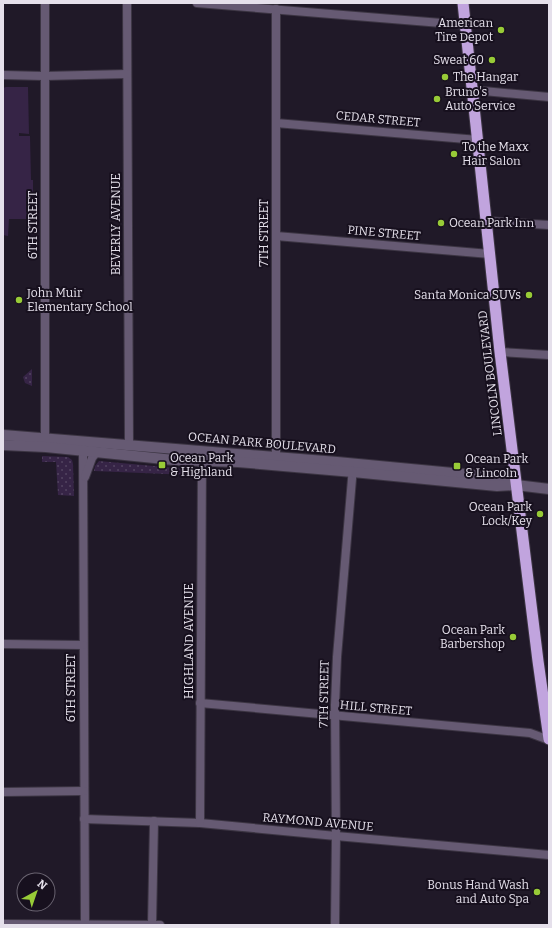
<svg xmlns="http://www.w3.org/2000/svg" width="552" height="928" viewBox="0 0 552 928" font-family="Bitter,serif">
	<defs>
		<pattern id="grass-dots" width="8" height="8" patternUnits="userSpaceOnUse"><rect width="8" height="8" fill="#362446"/><path d="M2 2h.1M6 6h.1" fill="none" stroke="#534461" stroke-width="1.8" stroke-linecap="round"/></pattern>
	</defs>
	<rect width="100%" height="100%" fill="#201928"/>
	<g fill="url(#grass-dots)">
		<path d="M32,369V386L25,383L23,377Z"/>
		<path d="M42,456L68,457L72,460L73,464L74,496L58,495L56,462H42Z"/>
		<path d="M99,461L186,469L190,470V475L94,471L95,466Z"/>
	</g>
	<path fill="#362446" d="M6,87H28L29,134L19,133V136H30L31,180H33V219H9L8,236L3,235V88Z"/>
	<g fill="none" stroke-linecap="round" stroke-linejoin="round">
		<defs>
			<g id="minor">
				<path d="M45,3V444"/>
				<path d="M127,3L129,445"/>
				<path d="M197,3L466,25"/>
				<path d="M3,75L44,76L127,74"/>
				<path d="M473,90L549,97"/>
				<path d="M276,123L478,140"/>
				<path d="M486,221L549,225"/>
				<path d="M276,236L490,254"/>
				<path d="M500,352L549,355"/>
				<path d="M83,451L85,925"/>
				<path d="M276,458V9"/>
				<path d="M85,477L92,458L96,453"/>
				<path d="M3,644L83,645"/>
				<path d="M200,703L530,733L549,740"/>
				<path d="M3,792L84,791"/>
				<path d="M84,819L200,823L336,836L549,855"/>
				<path d="M200,823L202,460"/>
				<path d="M3,924L160,925"/>
				<path d="M152,925L154,821"/>
				<path d="M335,925L336,836L335,705L337,657L353,467"/>
			</g>
			<g id="tertiary">
				<path d="M3,435L337,462L495,477L513,484"/>
				<path d="M3,445L46,447L174,460L238,462L353,472L497,486L516,485L549,489"/>
			</g>
			<path id="trunk" d="M463,3L500,352L538,661L549,739"/>
		</defs>
		<use href="#minor" stroke="#3c3543" stroke-width="10"/>
		<use href="#tertiary" stroke="#3c3543" stroke-width="12"/>
		<use href="#trunk" stroke="#3c3543" stroke-width="13"/>
		<use href="#minor" stroke="#665a73" stroke-width="8"/>
		<use href="#tertiary" stroke="#665a73" stroke-width="10"/>
		<use href="#trunk" stroke="#c1a4de" stroke-width="11"/>
	</g>
	<g fill="#98cb37" stroke="#17101e" stroke-width="1.5">
		<circle cx="501" cy="30" r="4"/>
		<circle cx="492" cy="60" r="4"/>
		<circle cx="445" cy="77" r="4"/>
		<circle cx="437" cy="99" r="4"/>
		<circle cx="454" cy="154" r="4"/>
		<circle cx="441" cy="223" r="4"/>
		<circle cx="529" cy="295" r="4"/>
		<circle cx="19" cy="300" r="4"/>
		<rect x="158" y="461" width="8" height="8" rx="2"/>
		<rect x="453" y="462" width="8" height="8" rx="2"/>
		<circle cx="540" cy="514" r="4"/>
		<circle cx="513" cy="637" r="4"/>
		<circle cx="537" cy="892" r="4"/>
	</g>
	<g text-anchor="middle" stroke-width="4" stroke-linejoin="round" paint-order="stroke">
		<g font-size="12" fill="#e5e0eb" stroke="#17101e" text-anchor="start">
			<text x="493" y="27" text-anchor="end">American<tspan x="493" dy="14">Tire Depot</tspan></text>
			<text x="484" y="64" text-anchor="end">Sweat 60</text>
			<text x="453" y="81">The Hangar</text>
			<text x="445" y="96">Bruno's<tspan x="445" dy="14">Auto Service</tspan></text>
			<text x="462" y="151">To the Maxx<tspan x="462" dy="14">Hair Salon</tspan></text>
			<text x="449" y="227">Ocean Park Inn</text>
			<text x="27" y="297">John Muir<tspan x="27" dy="14">Elementary School</tspan></text>
			<text x="521" y="299" text-anchor="end">Santa Monica SUVs</text>
			<text x="170" y="462">Ocean Park<tspan x="170" dy="14">&amp; Highland</tspan></text>
			<text x="465" y="463">Ocean Park<tspan x="465" dy="14">&amp; Lincoln</tspan></text>
			<text x="532" y="511" text-anchor="end">Ocean Park<tspan x="532" dy="14">Lock/Key</tspan></text>
			<text x="505" y="634" text-anchor="end">Ocean Park<tspan x="505" dy="14">Barbershop</tspan></text>
			<text x="529" y="889" text-anchor="end">Bonus Hand Wash<tspan x="529" dy="14">and Auto Spa</tspan></text>
		</g>
		<g font-size="12" fill="#e5e0eb" stroke="#17101e">
			<text transform="translate(378 119) rotate(5)" y="4">CEDAR STREET</text>
			<text transform="translate(116 224) rotate(-90)" y="4">BEVERLY AVENUE</text>
			<text transform="translate(33 225) rotate(-90)" y="4">6TH STREET</text>
			<text transform="translate(264 233) rotate(-90)" y="4">7TH STREET</text>
			<text transform="translate(384 233) rotate(5)" y="4">PINE STREET</text>
			<text transform="translate(490 373) rotate(-97)" y="4">LINCOLN BOULEVARD</text>
			<text transform="translate(262 443) rotate(5)" y="4">OCEAN PARK BOULEVARD</text>
			<text transform="translate(189 641) rotate(-90)" y="4">HIGHLAND AVENUE</text>
			<text transform="translate(71 688) rotate(-90)" y="4">6TH STREET</text>
			<text transform="translate(324 694) rotate(-89)" y="4">7TH STREET</text>
			<text transform="translate(376 708) rotate(5)" y="4">HILL STREET</text>
			<text transform="translate(318 822) rotate(5)" y="4">RAYMOND AVENUE</text>
		</g>
	</g>
	<rect width="552" height="928" fill="none" stroke="#e5e0eb" stroke-width="8"/>
	<g transform="translate(36 892) rotate(40)"><circle r="19" fill="#17101e" stroke="#696370"/>
	<path d="M0-3L7 15L0 10L-7 15Z" fill="#98cb37"/>
	<text y="-6" font-size="11" font-weight="bold" text-anchor="middle" fill="#e5e0eb">N</text>
	</g>
</svg>
